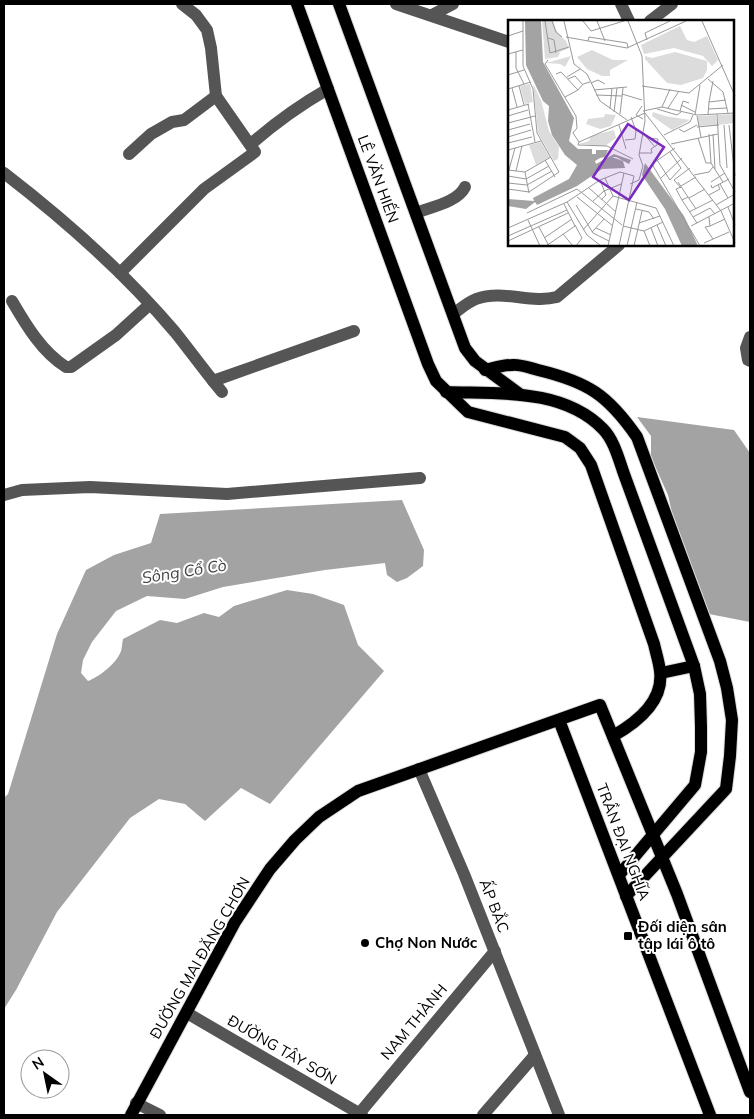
<svg xmlns="http://www.w3.org/2000/svg" width="754" height="1119" viewBox="0 0 754 1119" font-family="Mulish,sans-serif">
	<rect width="100%" height="100%" fill="#fff"/>
	<g fill="#a3a3a3">
		<path d="M637,417L734,430L750,453V622L709,614L672,513L668,495L651,457V436Z"/>
		<path d="M402,500L424,550L423,566L407,578L397,582L387,575L385,563L325,570L223,587L185,599L147,596L116,611L92,642L83,660L81,673L88,681C99,677 117,663 121,651C122,648 122,643 123,639L160,620L177,623L204,613L219,617L234,606L287,590L313,594L344,605L358,645L384,671L270,804L241,788L205,821L185,804L159,799L130,818L57,912L16,990L4,1009V798L8,794L57,634L86,570L114,555L151,543L160,514Z"/>
	</g>
	<g fill="none" stroke-linecap="round" stroke-linejoin="round">
		<defs>
			<g id="major">
				<path d="M297,4L428,364L436,381L468,412L565,437L580,448L591,465L654,644C656,653 659,662 660,671C664,701 636,723 613,736"/>
				<path d="M339,4L465,348L475,361L521,395"/>
				<path d="M485,370C494,368 503,365 512,365C520,364 530,368 538,370C588,382 608,395 637,437L720,661L727,688L732,720L730,756L726,789L626,896"/>
				<path d="M446,392C499,394 563,388 603,429C614,440 619,460 624,474L694,666L700,694L701,727V752L695,785L619,875"/>
				<path d="M661,673L694,666"/>
				<path d="M559,720L710,1115"/>
				<path d="M131,1115L235,922L270,869L295,840L319,817L358,791L600,705L677,894L750,1092"/>
			</g>
		</defs>
		<use href="#major" stroke="#dbdbdb" stroke-width="14"/>
		<g stroke="#555" stroke-width="12">
			<path d="M396,4L509,42"/>
			<path d="M621,4L629,21"/>
			<path d="M432,15L453,4"/>
			<path d="M650,21L672,4"/>
			<path d="M251,144C275,123 300,105 328,89"/>
			<path d="M129,154L151,134L172,122L184,120L216,96"/>
			<path d="M4,173C65,220 125,273 175,332C191,352 206,373 222,392"/>
			<path d="M416,213C431,207 458,202 465,187"/>
			<path d="M120,273L204,189L255,152L216,96L211,48L207,30L196,15L182,4"/>
			<path d="M12,301C26,325 42,352 66,367H71L116,335L149,305"/>
			<path d="M453,314C460,309 468,302 476,299C503,289 530,304 557,297L619,245"/>
			<path d="M750,337L746,348L748,360L750,361"/>
			<path d="M213,381L354,331"/>
			<path d="M4,495L22,490L90,487L227,494L420,478"/>
			<path d="M419,769L464,874L559,1115"/>
			<path d="M187,1013L362,1115"/>
			<path d="M136,1103L160,1115"/>
			<path d="M358,1115L495,951"/>
			<path d="M483,1115L535,1055"/>
		</g>
		<use href="#major" stroke="#000" stroke-width="12"/>
	</g>
	<g fill="#000" stroke="#fff" stroke-width="2">
		<rect x="623" y="931" width="10" height="10" rx="2.5"/>
		<circle cx="365" cy="943" r="5"/>
	</g>
	<g text-anchor="middle" stroke-width="4" stroke-linejoin="round" paint-order="stroke">
		<g font-size="15" fill="#000" stroke="#fff">
			<text transform="translate(378 179) rotate(70)" y="5">LÊ VĂN HIẾN</text>
			<text transform="translate(623 842) rotate(69)" y="5">TRẦN ĐẠI NGHĨA</text>
			<text transform="translate(494 906) rotate(69)" y="5">ẤP BẮC</text>
			<text transform="translate(200 958) rotate(-60)" y="5">ĐƯỜNG MAI ĐĂNG CHƠN</text>
			<text transform="translate(414 1022) rotate(-50)" y="5">NAM THÀNH</text>
			<text transform="translate(282 1050) rotate(30)" y="5">ĐƯỜNG TÂY SƠN</text>
		</g>
		<g font-size="15" font-weight="bold" fill="#000" stroke="#fff" text-anchor="start">
			<text x="638" y="932">Đối diện sân<tspan x="638" dy="17">tập lái ô tô</tspan></text>
			<text x="375" y="948">Chợ Non Nước</text>
		</g>
		<g font-size="16" font-style="italic" fill="#444" stroke="#fff">
			<text transform="translate(184 571) rotate(-9)" y="6">Sông Cổ Cò</text>
		</g>
	</g>
	<g transform="translate(508 20)">
		<rect width="226" height="226" fill="#fff"/>
		<path d="M34,1H45L49,12L58,21L61,28L52,32L50,37L37,39ZM172,6L179,20L186,22L199,16L210,40L204,46L195,36L166,28L136,34L133,25ZM84,30L105,40H120L102,50V56H94L79,49L69,37ZM167,32L199,41V50L195,58L173,65L159,63L137,39V36L144,38ZM63,36L57,47L52,44L38,43ZM22,64L25,82L17,84L12,66ZM25,64L33,80L41,111L51,127L50,139L46,141L30,113ZM145,92L157,96L182,100L164,110L144,96ZM97,94L108,95L103,106L92,109L78,104L80,99L96,97ZM226,94V103L210,105V95ZM208,95L209,105L190,106V96ZM106,110L108,118L97,126L71,124L81,121L83,116ZM33,122L42,137L28,145L21,125Z" fill="#dcdcdc"/>
		<path d="M17,1H33L35,42L66,98L61,121L70,129H84V134H88V130H100L97,137L92,138L87,141L88,144L106,134L123,140L121,144L108,137H104L115,141L117,148L94,149L69,166L29,185L27,182L18,189L0,186V179L26,181L25,178L61,159L69,145L57,135L44,115L40,101L41,86L35,81L18,45ZM137,143L176,196L190,226H174L157,189L134,155Z" fill="#a3a3a3"/>
		<path fill="none" stroke="#999" stroke-width="1" d="M37,1L42,33L61,27M44,1L48,12L54,17M56,1L66,44L79,54L92,81L119,100M75,1L83,11L116,1M89,1L97,21M120,1L134,36L137,101L131,135L135,146L131,160L122,164M194,1L227,76M0,16L15,11M58,17L119,28L178,1M40,18L46,20L48,33M139,20L137,13L162,1M80,21L81,17L119,23L120,28M8,32V48L16,64M0,34L15,30M40,40L37,44L68,96L69,108L65,113L71,122L70,125L99,126L125,139M48,54L53,52L70,70M0,55L16,50M59,57L72,49M60,59L67,56L74,64M200,59L215,72L220,93M83,63L90,60L97,64M11,66L16,85M134,66L181,73L215,45M4,68L9,87M0,69L23,62M86,70L119,67M114,74L134,80M88,75L114,76M57,77L70,70L75,64L82,62M201,82L205,61M20,84L27,122M173,85L187,92M134,86L128,95L135,99M154,87L162,69M160,88L171,71M102,89L104,68M149,89L169,95L173,92M200,89L219,88M0,90L21,84M135,91L154,87L189,95L227,93M172,91L175,81L181,83M106,92L109,68M112,94L115,68M209,94L212,145L227,172M187,95L192,65M200,95L201,82L218,80M0,96L20,90M189,96L193,117M0,103L27,96M111,105L118,129M216,105L219,148M221,105L227,156M189,107L211,105M171,109L176,112L189,105M0,110L22,104M136,114L147,127M201,114L203,143L215,162M205,114L207,149M156,115L182,102L185,95M0,117L23,110M190,118L198,143H203M117,120L127,119L128,111L123,97M71,122L137,93L213,191L227,223M0,123L24,117M163,124L210,114M167,128L144,144L192,226M0,130L33,121M131,133H144L143,129L149,125L150,119L140,118M37,140L47,157M149,140L162,160L173,148L162,132M0,150L17,152L43,137M1,150L7,128M8,151L14,126M17,152L21,173M186,155L201,152L205,147M0,156L18,159L41,146M97,158L105,176M153,158L174,138M92,160L98,175L93,180M170,162L188,189M203,162L217,153M0,163L19,165L44,151M212,164L220,178M203,165L204,168L221,159M173,166L188,157M173,167L168,169L174,180L180,177M81,168L108,192M173,168L166,160L182,148M0,169L21,172L51,152L29,113L25,69L15,46V1M201,175L212,169L210,165M105,176L148,188L166,226M69,177L105,206M181,178L197,169M174,180L189,203M85,181L96,171L113,164M59,182L79,215L93,226M68,185L85,213L101,221M208,185L227,174M220,187L227,205M128,189L141,192L146,199M181,192L205,180M19,193L69,169L114,205M185,197L202,188L207,194M201,197L202,206L197,207L205,219M20,200L32,226M131,203L152,196M67,205L74,218L68,226M149,205L158,226M115,206L136,211L155,202M183,206L227,183M202,206L217,199M31,207L41,226M0,208L59,182L92,160L112,152L126,156L111,226M88,208L103,215M143,208L150,226M75,210L105,176M136,211L142,226M84,212L96,199M55,214L65,226M0,216L59,190M36,218L64,199M0,221L60,193M196,223L221,212M38,226L67,206L56,184M100,226L116,153M119,226L129,182M126,226L134,191"/>
		<path fill="#7b2cbf" fill-opacity="0.15" stroke="#7b2cbf" stroke-width="2.5" d="M120,104L156,127L121,180L85,157Z"/>
		<rect width="226" height="226" fill="none" stroke="#000" stroke-width="2.5"/>
	</g>
	<rect width="754" height="1119" fill="none" stroke="#000000" stroke-width="10"/>
	<g transform="translate(45 1074) rotate(327)"><circle r="24" fill="#ffffff" stroke="#999999"/>
	<path d="M0-4L9 19L0 12L-9 19Z" fill="#000000"/>
	<text y="-8" font-size="14" font-weight="bold" text-anchor="middle" fill="#000000">N</text>
	</g>
</svg>
